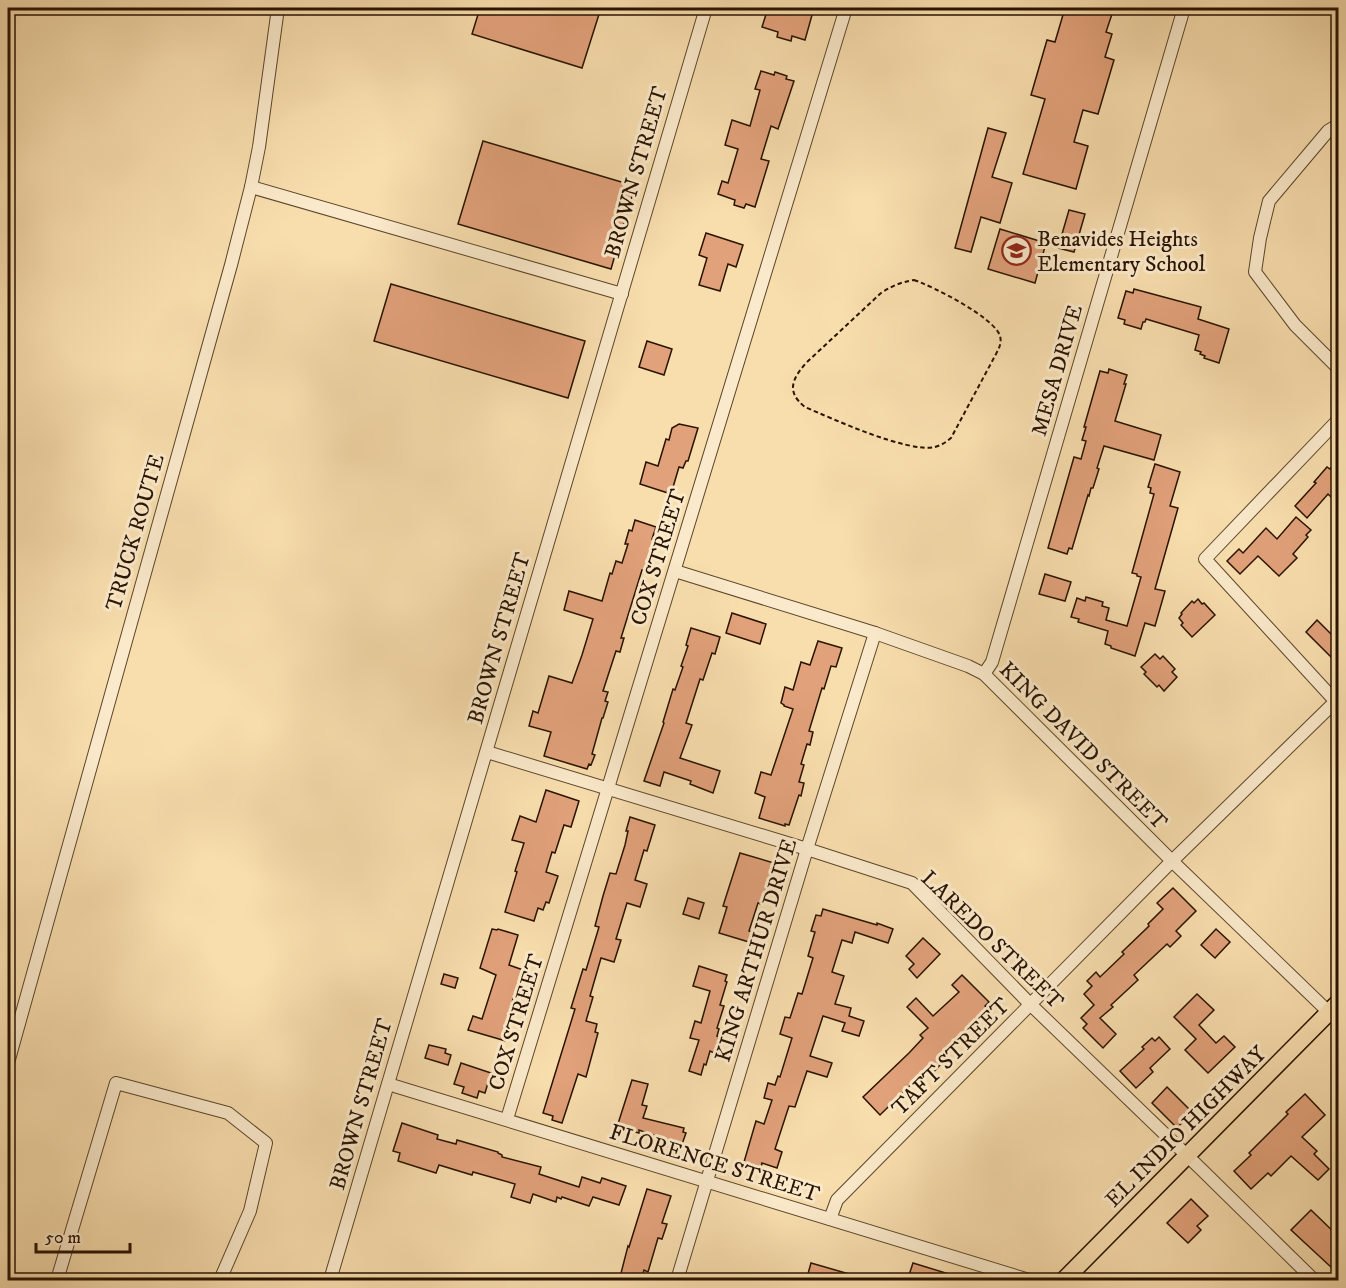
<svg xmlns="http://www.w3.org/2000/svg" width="1346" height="1288" viewBox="0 0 1346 1288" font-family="'IM FELL DW Pica',serif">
	<rect width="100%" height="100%" fill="#f8ddad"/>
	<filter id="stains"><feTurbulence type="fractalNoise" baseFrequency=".00333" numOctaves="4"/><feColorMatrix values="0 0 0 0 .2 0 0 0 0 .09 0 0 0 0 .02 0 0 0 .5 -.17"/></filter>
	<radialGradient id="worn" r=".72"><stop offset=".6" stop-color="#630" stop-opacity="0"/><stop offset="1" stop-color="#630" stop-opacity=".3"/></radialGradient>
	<g fill="#e1a17a" stroke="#281300" stroke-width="1.5">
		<path d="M480,8H601L582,68L472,34Z"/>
		<path d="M768,8H814L805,40L792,36L791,41L777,37L778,32L762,27Z"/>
		<path d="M1065,8H1114L1106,32L1112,34L1105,57L1114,60L1098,114L1083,110L1074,142L1088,146L1076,189L1023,174L1045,99L1031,95L1047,40L1055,42Z"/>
		<path d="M761,71L774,75L775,72L787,76L786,79L794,81L778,129L771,126L761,159L769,161L755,207L746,204L744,208L734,205L735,200L718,194L722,181L728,183L738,149L725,145L732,120L750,126L760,90L755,89Z"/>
		<path d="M988,128L1006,133L992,177L1012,183L1000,223L981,217L971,252L955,248Z"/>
		<path d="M483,141L635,186L611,269L458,224Z"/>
		<path d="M1069,210L1085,214L1074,252L1058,248Z"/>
		<path d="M1000,229L1046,243L1035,283L988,269Z"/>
		<path d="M706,233L743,245L736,267L728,264L720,291L699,285L707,258L699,255Z"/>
		<path d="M391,284L585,341L568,398L374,341Z"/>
		<path d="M1134,289L1201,307L1198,319L1229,329L1219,363L1204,358L1205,356L1200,354L1201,352L1195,350L1199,335L1146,319L1145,322H1143L1141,329L1124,324L1125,320L1118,318L1126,291L1133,293Z"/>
		<path d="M647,341L672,349L664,375L639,367Z"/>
		<path d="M1109,369L1127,375L1124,384H1126L1115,421L1161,435L1154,460L1104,446L1097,468L1099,469L1093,488H1091L1089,496L1088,495L1072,549L1069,548L1067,554L1048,548L1074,457L1081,459L1086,441L1082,440L1086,427H1084L1100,371L1108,373Z"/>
		<path d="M679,424L698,428L688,461H686L683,468L679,467L671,494L640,484L646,462L658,466L666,439L669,440L672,428Z"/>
		<path d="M1338,460V489L1331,497L1328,494L1307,518L1295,506L1316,483L1314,482L1327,467L1330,469Z"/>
		<path d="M1155,464L1180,472L1170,506L1178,508L1155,589L1165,591L1155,626L1145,623L1135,656L1111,648V646L1105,644L1108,631L1078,622L1079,619L1071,617L1077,598L1085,601L1086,597L1103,602L1102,606L1109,608L1106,620L1127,626L1141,577L1137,576V574L1132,573L1154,494L1150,493L1151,488L1148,487Z"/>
		<path d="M1296,517L1311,530L1306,535L1308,537L1293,554L1297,558L1279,576L1258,556L1240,574L1227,561L1239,549L1243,553L1266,528L1277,539Z"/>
		<path d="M635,520L656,527L652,539L656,540L646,571L642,570L621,638H624L620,652L616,651L603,691L608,692L605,701L608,702L603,718H602L592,754L595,755L591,765L589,764L587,769L544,756L551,732L529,726L533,711L538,713L549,676L572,683L582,655L593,619L564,610L569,591L602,601L610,573L612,574L616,561L622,563L628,544H625L629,530L632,531Z"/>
		<path d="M1045,574L1071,582L1065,601L1039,594Z"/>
		<path d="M1198,599L1202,604L1204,603L1215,615L1192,637L1181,625L1183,623L1179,618L1182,614L1181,613L1192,601L1194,603Z"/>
		<path d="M732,613L766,624L760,644L726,633Z"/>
		<path d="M1317,620L1332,635L1338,629V664L1306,632Z"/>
		<path d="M691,628L720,637L715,654L712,653L703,680L700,679L686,723L692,725L680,758L720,771L713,793L690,784L691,781L664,772L660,786L644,781L664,723L663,722L673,689L675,690L683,667L681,666L688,646L686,645Z"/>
		<path d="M818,641L842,648L836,667L831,666L824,689L822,688L809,731L813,732L810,745L807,744L801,764L804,765L799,782L804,783L801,796L799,795L789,825L785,824V826L759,818L765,797L755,793L761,772L771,775L793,709L784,706V705L781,703L785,687L793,690L801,662L810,665Z"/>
		<path d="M1155,654L1160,659L1163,656L1175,669L1172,672L1177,677L1164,691L1159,685L1157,687L1144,674L1146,672L1141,667Z"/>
		<path d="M546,790L579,801L571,827L564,825L555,853L552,852L546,872L558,876L549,903L546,902L543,910L538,908L534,921L505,912L517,872L515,871L524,843L512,840L520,816L536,822Z"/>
		<path d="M630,817L655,825L647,851L644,850L635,880L647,884L640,907L627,903L616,939L621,940L614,962L601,958L590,996L593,997L586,1021L597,1024L595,1032L598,1033L586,1077L578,1074L562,1123L552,1120L553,1116L543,1113L575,1009L571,1008L583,969L586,970L599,927L595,926L603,896L610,873L616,874L625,845L628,831H626Z"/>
		<path d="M740,853L774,863L761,904L758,903L749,931L752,932L749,942L719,933L727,907L723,906Z"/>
		<path d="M1173,888L1196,911L1176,931L1181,936L1170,947L1167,944L1134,975L1138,980L1111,1005L1113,1007L1100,1018L1116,1034L1103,1048L1083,1028L1087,1024L1081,1018L1094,1005L1084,994L1092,986L1087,981L1096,972L1100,977L1124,954L1122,952L1149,926L1148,924L1163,909L1157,903Z"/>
		<path d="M688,898L704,903L699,919L683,914Z"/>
		<path d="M823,909L877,925V923L893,929L888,943L855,932L852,943L842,940L832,972L844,976L835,1004L851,1008L849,1016L864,1021L859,1036L842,1031L845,1023L823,1016L810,1056L832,1063L827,1077L807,1071L795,1107L789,1106L775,1149L782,1152L777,1168L762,1163L761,1167L744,1162L756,1121L764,1124L772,1100L764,1098L768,1083L775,1085L778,1076L780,1077L792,1038L780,1034L785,1017L790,1018L798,993L802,994L813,958L808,956L815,932L811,931L816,915L821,916Z"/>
		<path d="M492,929L497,930L498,929L518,935L509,965L526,971L521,987L517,986L505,1026L510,1027L506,1041L468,1030L473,1016L482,1019L496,975L480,968Z"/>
		<path d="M1216,929L1230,942L1215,958L1201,945Z"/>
		<path d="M923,938L940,954L917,978L909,969L914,964L906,956Z"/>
		<path d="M699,966L727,975L725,981L727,982L720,1005L724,1006L717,1028L719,1029L717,1036L719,1037L714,1053L710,1051L706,1065L704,1064L701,1075L689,1071L699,1040L690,1038L695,1021L701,1023L710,991L693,986Z"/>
		<path d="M444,974L458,978L455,988L441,984Z"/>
		<path d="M962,975L989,1002L985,1006L987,1008L972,1023L974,1025L938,1061L941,1064L931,1075L926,1070L880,1115L863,1097L909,1053L923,1038L920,1035L928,1028L907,1007L916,998L933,1016L959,992L952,985Z"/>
		<path d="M1197,994L1214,1010L1199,1025L1216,1043L1224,1036L1235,1047L1208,1073L1185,1050L1196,1039L1174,1017Z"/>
		<path d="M1159,1037L1170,1049L1150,1068L1153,1072L1136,1088L1120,1071L1144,1049L1142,1047L1152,1038L1155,1041Z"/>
		<path d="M429,1045L446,1049L445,1053L451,1055L448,1065L425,1058Z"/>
		<path d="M461,1063L491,1073L485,1093L479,1091L477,1098L462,1093L464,1087L454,1084Z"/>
		<path d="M632,1080L648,1084L642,1105L647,1106L643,1118L684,1128L683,1132L686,1133L681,1147L678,1146L677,1150L666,1146L667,1141L659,1139V1137L639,1130V1133L631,1131L630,1134L616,1130Z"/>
		<path d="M1167,1087L1192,1112L1177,1128L1152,1103Z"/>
		<path d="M1305,1094L1325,1115L1302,1137L1317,1151L1314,1154L1329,1169L1318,1180L1291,1156L1271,1176L1268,1173L1251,1189L1234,1171L1251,1155L1249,1153L1288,1114L1286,1112Z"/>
		<path d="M402,1123L438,1135L437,1139L456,1144L457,1140L498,1152V1153L502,1155V1157L541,1167L539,1174L579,1187L582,1177L600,1183L602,1178L626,1186L619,1205L593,1197L589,1206L562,1197L561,1199L557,1197L556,1202L533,1194L530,1203L511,1197L515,1184L473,1172L472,1175L439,1165L436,1173L398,1161L400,1153L393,1151Z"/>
		<path d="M647,1189L671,1196L662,1223L667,1224L662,1239L658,1238L648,1272L644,1270L641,1281H619L628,1246L629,1247Z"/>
		<path d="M1191,1199L1208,1216L1197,1226L1201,1230L1188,1243L1167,1223Z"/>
		<path d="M1311,1210L1338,1236V1261L1332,1268L1291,1230Z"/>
		<path d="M811,1263L863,1278L862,1281H806Z"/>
		<path d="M913,1263L962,1278L961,1281H907Z"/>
	</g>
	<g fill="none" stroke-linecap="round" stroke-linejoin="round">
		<defs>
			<g id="minor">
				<path d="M1338,125L1328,131L1269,201L1260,238L1255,272L1295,325L1338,368"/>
				<path d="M251,187L622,294"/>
				<path d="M1338,420L1205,559L1338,704"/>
				<path d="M675,571L875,633L968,666L984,674L1172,861L1338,1021"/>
				<path d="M984,674L992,662L1184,8"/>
				<path d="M487,752L807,849L912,883L1030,1004L1202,1170L1314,1280"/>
				<path d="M8,1063L231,265L251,187L259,147L278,8"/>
				<path d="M388,1084L1029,1280"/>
				<path d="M507,1119L846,8"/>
				<path d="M830,1219L837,1200L1172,861L1338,699"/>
				<path d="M57,1280L116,1083L228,1113L266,1143L250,1211L220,1280"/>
				<path d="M330,1280L706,8"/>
				<path d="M677,1280L807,849L875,633"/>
			</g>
			<path id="major" d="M1064,1280L1338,1003"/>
		</defs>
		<use href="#minor" stroke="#5c462b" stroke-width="14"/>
		<use href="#major" stroke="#281300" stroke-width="19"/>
		<path stroke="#281300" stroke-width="2" stroke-dasharray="4.5 3" stroke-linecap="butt" d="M914,280C932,286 994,317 1000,336C1002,343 999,348 996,354L951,438C946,442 942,445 935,447C907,453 833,419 805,407C786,392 792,379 806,363L881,293C892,286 901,282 914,280Z"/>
		<use href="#minor" stroke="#fae9ca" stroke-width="12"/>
		<use href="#major" stroke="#f8ddad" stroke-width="16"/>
	</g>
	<defs>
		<symbol id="school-ring" viewBox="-11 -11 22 22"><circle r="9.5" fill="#fae9ca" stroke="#8f2418" stroke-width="1.5"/><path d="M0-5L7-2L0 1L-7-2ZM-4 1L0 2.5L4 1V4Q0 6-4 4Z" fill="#8f2418"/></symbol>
	</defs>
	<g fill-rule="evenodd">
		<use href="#school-ring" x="1000" y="234" width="33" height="33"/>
	</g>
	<g text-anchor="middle" stroke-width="6" stroke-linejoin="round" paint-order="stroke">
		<g font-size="22" fill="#281300" stroke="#fae9ca">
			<text transform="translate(635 172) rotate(-74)" y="8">BROWN STREET</text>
			<text transform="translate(1056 370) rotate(-74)" y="8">MESA DRIVE</text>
			<text transform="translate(134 532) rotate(-74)" y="8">TRUCK ROUTE</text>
			<text transform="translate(657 557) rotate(-73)" y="8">COX STREET</text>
			<text transform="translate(498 638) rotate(-74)" y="8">BROWN STREET</text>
			<text transform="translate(1084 745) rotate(45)" y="8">KING DAVID STREET</text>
			<text transform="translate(993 939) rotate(44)" y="8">LAREDO STREET</text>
			<text transform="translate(755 950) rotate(-73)" y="8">KING ARTHUR DRIVE</text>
			<text transform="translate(515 1022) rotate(-73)" y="8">COX STREET</text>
			<text transform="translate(950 1056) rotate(-45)" y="8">TAFT STREET</text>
			<text transform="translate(360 1104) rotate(-74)" y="8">BROWN STREET</text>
			<text transform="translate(1185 1126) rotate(-45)" y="8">EL INDIO HIGHWAY</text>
			<text transform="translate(715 1162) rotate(17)" y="8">FLORENCE STREET</text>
		</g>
		<g font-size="22" fill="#281300" stroke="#fae9ca" text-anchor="start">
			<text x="1037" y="246">Benavides Heights<tspan x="1037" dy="25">Elementary School</tspan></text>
		</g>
	</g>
	<rect width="1346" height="1288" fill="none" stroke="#f8ddad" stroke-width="30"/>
	<rect x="9" y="9" width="1328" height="1270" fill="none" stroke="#281300" stroke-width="3"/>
	<rect x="15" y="15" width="1316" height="1258" fill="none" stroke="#281300" stroke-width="1.5"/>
	<path d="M36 1243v9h94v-9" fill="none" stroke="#281300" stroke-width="3"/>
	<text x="45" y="1243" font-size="18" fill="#281300" stroke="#fae9ca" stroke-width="4.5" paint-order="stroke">50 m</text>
	<rect width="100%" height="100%" filter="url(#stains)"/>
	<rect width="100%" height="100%" fill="url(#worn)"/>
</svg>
